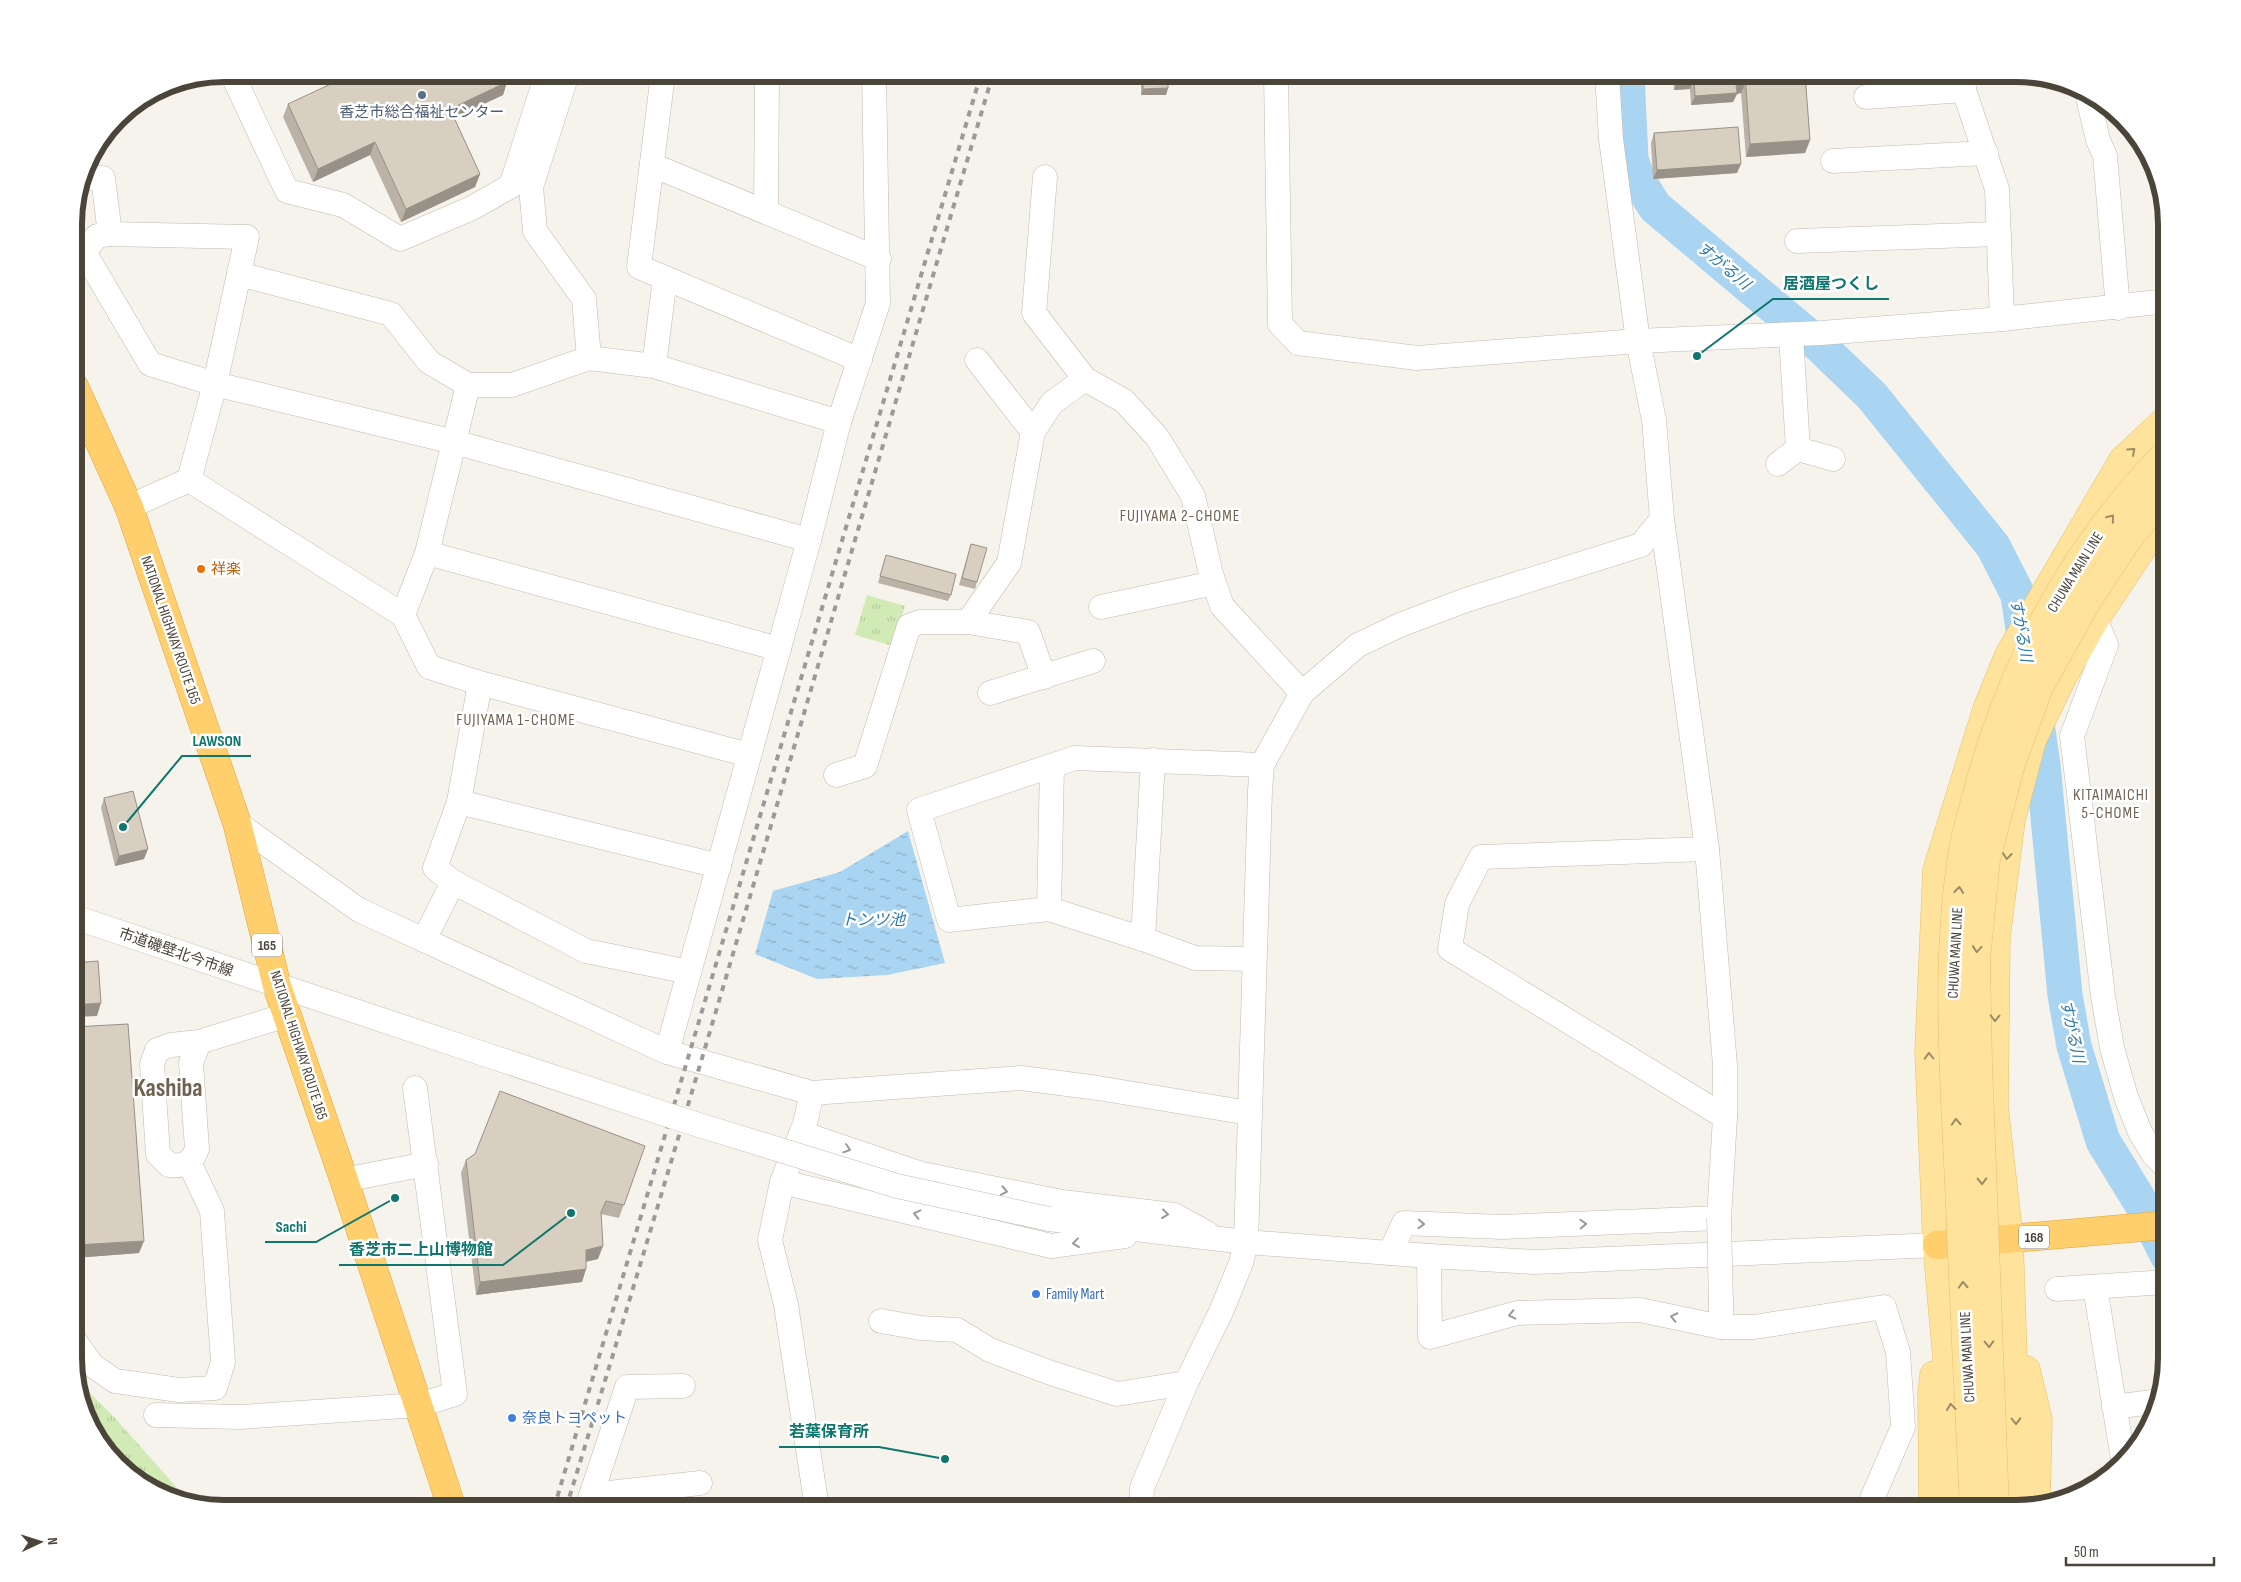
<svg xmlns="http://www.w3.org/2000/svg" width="2241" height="1582" viewBox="0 0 2241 1582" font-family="'Sofia Sans Condensed','Noto Sans JP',sans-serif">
	<defs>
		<pattern id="park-tufts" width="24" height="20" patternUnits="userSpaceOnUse" patternTransform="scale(1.25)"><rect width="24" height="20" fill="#d2eab5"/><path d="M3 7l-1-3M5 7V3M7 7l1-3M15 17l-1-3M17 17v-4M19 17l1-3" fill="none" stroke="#b6ca9c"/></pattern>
		<pattern id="water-ripples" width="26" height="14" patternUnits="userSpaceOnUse" patternTransform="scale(1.25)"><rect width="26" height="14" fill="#a9d4f2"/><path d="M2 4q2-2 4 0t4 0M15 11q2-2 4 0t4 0" fill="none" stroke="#8caec5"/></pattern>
	</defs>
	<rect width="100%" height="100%" fill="#f6f3ec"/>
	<g fill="url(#park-tufts)">
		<path d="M867,595L905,606L893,646L855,635Z"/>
		<path d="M78,1381L116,1419L178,1489L185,1502L176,1500L140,1483L94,1433Z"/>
	</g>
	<path fill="url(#water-ripples)" d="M908,831L945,963L887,975L817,979L755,954L773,891L840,872Z"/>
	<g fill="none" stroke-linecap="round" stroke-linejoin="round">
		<g stroke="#a9d4f2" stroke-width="35">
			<path d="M1627,74L1631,159L1638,180L1655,207L1818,344L1872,396L1993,546L2018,595L2027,656"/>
			<path d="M2035,710L2043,765L2065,995L2074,1046L2103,1141L2141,1203L2167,1255"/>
		</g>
		<defs>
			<g id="minor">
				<path d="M232,74L287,191L343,205L400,239L472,208L511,186L547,74"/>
				<path d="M567,74L531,187L535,231L584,299L589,358"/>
				<path d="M663,74L639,267L860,360"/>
				<path d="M1276,74L1280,324L1298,343L1417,358L1638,341L1821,333L2002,319L2167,301"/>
				<path d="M1963,74L1964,90L1997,189L2002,319"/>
				<path d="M2087,93L2098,140L2105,156L2118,308"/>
				<path d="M1866,97L1964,90"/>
				<path d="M1833,161L1986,153"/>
				<path d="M652,165L879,259"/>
				<path d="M1045,177L1034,313L1085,379"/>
				<path d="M83,178H103L110,234"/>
				<path d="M766,212L767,74"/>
				<path d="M1797,241L1999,234"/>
				<path d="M239,274L391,314L429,362L468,385H512L589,358L654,366L839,422"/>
				<path d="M1791,335L1798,449L1833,459"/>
				<path d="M977,360L1033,432"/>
				<path d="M654,366L665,278"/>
				<path d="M468,385L427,553L403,615L429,667L480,683L749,755"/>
				<path d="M1778,464L1798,449"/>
				<path d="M189,480L403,615"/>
				<path d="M129,507L189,480L215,384L247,237L110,234L97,236L84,252L150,364L215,384L454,442L809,540"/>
				<path d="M427,553L779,649"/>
				<path d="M1101,607L1214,583"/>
				<path d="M2095,619L2106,645L2072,736L2103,996L2112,1048L2126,1097L2140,1132L2154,1155L2167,1168"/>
				<path d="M968,622L1028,632L1044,677"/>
				<path d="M480,683L459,802L719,866"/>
				<path d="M990,693L1093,661"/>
				<path d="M836,775L865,766L909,626L920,622H968L1009,563L1033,432L1052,403L1085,379L1124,401L1157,437L1193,496L1211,574L1222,606L1302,693"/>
				<path d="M459,802L435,868L453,882L586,951L689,972"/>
				<path d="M237,823L359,910L667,1052L809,540L839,422L878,303L874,74"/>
				<path d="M1707,849L1481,857L1457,904L1450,949L1725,1117"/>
				<path d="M1049,909L1052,766"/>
				<path d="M74,917L484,1054"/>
				<path d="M1143,939L1153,760"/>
				<path d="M424,940L453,882"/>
				<path d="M1254,959L1195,958L1143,939L1049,909L949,920L919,810L1075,758L1262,765"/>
				<path d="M199,1042L191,1063L197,1149C192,1163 182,1167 169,1165L158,1154L152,1064L157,1050L171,1045Z"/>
				<path d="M199,1042L287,1015"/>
				<path d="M667,1052L812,1093"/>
				<path d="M801,1133L922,1174L1062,1202L1174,1215L1207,1233"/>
				<path d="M344,1180L426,1164"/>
				<path d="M782,1182L1051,1246L1125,1236"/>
				<path d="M1049,1219L1246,1242L1429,1256L1535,1262L1937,1245"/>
				<path d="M1390,1253L1404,1223L1502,1227L1719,1218L1725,1117V1065L1707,849L1662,519L1654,420L1638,341L1611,139L1607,74"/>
				<path d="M1429,1256L1430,1337L1517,1313L1640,1310L1721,1327"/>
				<path d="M2095,1287L2123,1459"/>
				<path d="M2057,1289L2167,1282"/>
				<path d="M1721,1303V1327H1754L1884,1307L1898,1352L1903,1427L1868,1508"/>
				<path d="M881,1321L920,1328L957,1330L990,1350L1051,1373L1117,1394L1186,1383"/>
				<path d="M74,1340L92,1365L115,1381L179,1390L215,1388L223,1362L212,1211L189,1162"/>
				<path d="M2114,1407L2160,1401"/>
				<path d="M156,1415L240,1417L419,1405L455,1394L415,1088"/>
				<path d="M591,1495L700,1483"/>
				<path d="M587,1508L627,1387L683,1386"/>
				<path d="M817,1508L786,1305L770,1240L782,1182L805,1124L812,1093L1021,1078L1098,1088L1249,1113"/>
				<path d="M1141,1508L1142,1488L1186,1383L1220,1314L1241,1263L1246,1242L1260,791L1262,765L1302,693L1358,645L1400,625L1466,600L1641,545L1662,519"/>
			</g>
			<g id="major">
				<path d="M2026,1370L2038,1420L2036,1503"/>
				<path d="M1933,1508L1932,1393L1934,1375"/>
				<path d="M1957,1508L1954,1439L1937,1245L1929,1051L1937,870L1987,709L2009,655L2123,460L2167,419"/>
				<path d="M2018,1508L2009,1239L1994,1107L1996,937L2011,820L2032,740L2061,680L2095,619L2151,535L2167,518"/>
			</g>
			<g id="highway">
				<path d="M74,386L129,507L237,823L277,986L344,1180L452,1508"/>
				<path d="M1937,1245L2167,1225"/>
			</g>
		</defs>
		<use href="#minor" stroke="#c2bbae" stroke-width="25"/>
		<use href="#major" stroke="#e6c16a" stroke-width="29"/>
		<use href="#highway" stroke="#e0a43c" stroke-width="29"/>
		<use href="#minor" stroke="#fff" stroke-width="24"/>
		<use href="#major" stroke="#ffe39c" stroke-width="28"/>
		<use href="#highway" stroke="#ffcf6e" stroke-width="28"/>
		<g stroke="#9a9a9a" stroke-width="4" stroke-dasharray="6 6" stroke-linecap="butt">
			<path d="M554,1508L981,74"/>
			<path d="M566,1508C713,1031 850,552 993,74"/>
		</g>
		<defs>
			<g id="minor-bridge">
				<path d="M484,1054L686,1121L897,1186L1049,1219"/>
				<path d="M1719,1218L1721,1303"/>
			</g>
			<g id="major-bridge">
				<path d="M1974,1508C1968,1393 1963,1277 1958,1162C1953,1058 1946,953 1963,850C1966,833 1971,817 1975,801C2008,672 2072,548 2167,453"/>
				<path d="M1995,1508L1978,1063L1976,959L1986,859L2011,764L2039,687L2087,601L2130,536L2167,493"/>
			</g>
		</defs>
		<use href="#minor-bridge" stroke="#c2bbae" stroke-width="25" stroke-linecap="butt"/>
		<use href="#major-bridge" stroke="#e6c16a" stroke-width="29" stroke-linecap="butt"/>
		<use href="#minor-bridge" stroke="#fff" stroke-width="24"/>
		<use href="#major-bridge" stroke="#ffe39c" stroke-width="28"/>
	</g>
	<g fill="#bab2a6">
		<path d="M946,74H966L964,79Z"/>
		<path d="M1141,74H1168V88L1166,95H1141Z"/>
		<path d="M1522,74H1588L1585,82L1549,85V80L1522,82Z"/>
		<path d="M1673,74H1805L1810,140L1805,153L1746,157L1741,93L1737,94L1733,102L1691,105L1690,89L1674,90Z"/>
		<path d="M507,82L503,95L454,118L480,174L475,187L401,222L370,155L313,182L283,117L288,104Z"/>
		<path d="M1654,133L1737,173L1653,179L1651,143Z"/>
		<path d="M971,544L977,582L975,589L959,585Z"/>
		<path d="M886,555L951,595L948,601L878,583Z"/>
		<path d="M104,798L144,859L115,866L101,808Z"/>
		<path d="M74,1027L139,1253L74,1258Z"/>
		<path d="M645,1146L619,1218L601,1214L598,1259L586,1261V1269L582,1282L476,1295L461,1173L466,1160L475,1154Z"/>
	</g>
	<g fill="#979187">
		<path d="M1525,74H1551L1549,80L1522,82Z"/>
		<path d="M1553,74H1588L1585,82L1549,85Z"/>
		<path d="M1694,79L1690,89L1674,90L1677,80Z"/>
		<path d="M507,82L503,95L445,122L450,109Z"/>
		<path d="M1736,84H1745L1741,93L1737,94L1733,102L1691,105L1695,96Z"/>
		<path d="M1168,88L1166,95H1141L1143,89Z"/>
		<path d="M1810,140L1805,153L1746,157L1750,144Z"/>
		<path d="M375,142L370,155L313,182L318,169Z"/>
		<path d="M1741,164L1737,173L1653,179L1657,170Z"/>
		<path d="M480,174L475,187L401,222L406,209Z"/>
		<path d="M148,849L144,859L115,866L119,856Z"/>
		<path d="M101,1003L97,1016L74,1017V1005Z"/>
		<path d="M144,1241L139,1253L74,1258V1250L76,1245Z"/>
		<path d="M603,1246L598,1259L581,1263L586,1250Z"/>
		<path d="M586,1269L582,1282L476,1295L480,1282Z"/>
	</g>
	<g fill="#d8cfc1" stroke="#979187">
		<path d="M352,74H504L507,82L450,109L480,174L406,209L375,142L318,169L288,104Z"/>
		<path d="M1143,74H1168V88L1143,89Z"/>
		<path d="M1677,74H1744L1745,84H1736L1737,93L1695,96L1694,79L1677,80Z"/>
		<path d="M1745,74H1805L1810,140L1750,144Z"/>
		<path d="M1738,127L1741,164L1657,170L1654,133Z"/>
		<path d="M971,544L987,548L977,582L962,578Z"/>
		<path d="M886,555L956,574L951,595L880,576Z"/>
		<path d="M133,791L148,849L119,856L104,798Z"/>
		<path d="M98,961L101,1003L74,1005V963Z"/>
		<path d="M128,1024L144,1241L76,1245L74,1221V1027Z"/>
		<path d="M500,1091L645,1146L624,1205L606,1201L601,1212L603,1246L586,1250V1269L480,1282L466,1160L475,1154Z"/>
	</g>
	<defs><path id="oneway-chevron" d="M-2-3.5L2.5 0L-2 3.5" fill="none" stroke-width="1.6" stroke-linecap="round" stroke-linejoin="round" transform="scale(1.25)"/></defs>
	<g stroke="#9c8c66">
		<use href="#oneway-chevron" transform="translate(2132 451) rotate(-42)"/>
		<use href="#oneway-chevron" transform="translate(2111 518) rotate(-51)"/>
		<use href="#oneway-chevron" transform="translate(2007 856) rotate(97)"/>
		<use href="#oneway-chevron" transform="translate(1959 890) rotate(-84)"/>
		<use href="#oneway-chevron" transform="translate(1977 949) rotate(95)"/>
		<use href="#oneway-chevron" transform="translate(1995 1018) rotate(91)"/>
		<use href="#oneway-chevron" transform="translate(1929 1056) rotate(-92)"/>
		<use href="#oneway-chevron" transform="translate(1956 1122) rotate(-93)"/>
		<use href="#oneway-chevron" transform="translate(1982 1181) rotate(88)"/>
		<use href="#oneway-chevron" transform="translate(1963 1285) rotate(-93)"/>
		<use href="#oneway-chevron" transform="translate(1989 1344) rotate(88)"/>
		<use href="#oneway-chevron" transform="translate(1951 1407) rotate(-96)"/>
		<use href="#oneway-chevron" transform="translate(2016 1421) rotate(89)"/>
	</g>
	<g stroke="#9c9892">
		<use href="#oneway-chevron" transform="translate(847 1149) rotate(19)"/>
		<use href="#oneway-chevron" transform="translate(1004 1191) rotate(11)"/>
		<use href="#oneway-chevron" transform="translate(917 1214) rotate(-167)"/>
		<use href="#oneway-chevron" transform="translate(1165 1214) rotate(7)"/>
		<use href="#oneway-chevron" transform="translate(1421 1224) rotate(2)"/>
		<use href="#oneway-chevron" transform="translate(1583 1224) rotate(-2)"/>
		<use href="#oneway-chevron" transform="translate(1076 1243) rotate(173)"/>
		<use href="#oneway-chevron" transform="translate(1512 1315) rotate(167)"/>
		<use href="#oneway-chevron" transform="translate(1674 1317) rotate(-168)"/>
	</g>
	<circle fill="#5c6f8a" stroke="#fff" stroke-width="2" cx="422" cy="95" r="5"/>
	<circle fill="#e8710a" stroke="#fff" stroke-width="2" cx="201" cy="569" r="5"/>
	<g fill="#3f7fe0" stroke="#fff" stroke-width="2">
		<circle cx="1036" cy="1294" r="5"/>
		<circle cx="512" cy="1418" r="5"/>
	</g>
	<g text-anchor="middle" stroke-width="5" stroke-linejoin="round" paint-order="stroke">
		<g fill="#fff" stroke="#817c74" stroke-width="1">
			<rect x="252" y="933.5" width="30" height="23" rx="4"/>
			<rect x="2019" y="1225.5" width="30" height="23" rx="4"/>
		</g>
		<g font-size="14" font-weight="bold" fill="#4b4439">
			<text x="267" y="950">165</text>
			<text x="2034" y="1242">168</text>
		</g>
		<g font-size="15" fill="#4e5e75" stroke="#fff">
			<text x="422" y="117">香芝市総合福祉センター</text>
		</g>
		<g font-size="15" fill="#c56008" stroke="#fff" text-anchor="start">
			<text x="211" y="574">祥楽</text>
		</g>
		<g font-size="15" fill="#4b4439" stroke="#fff">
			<text transform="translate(2075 572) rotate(-58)" y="5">CHUWA MAIN LINE</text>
			<text transform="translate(171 630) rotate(71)" y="5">NATIONAL HIGHWAY ROUTE 165</text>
			<text transform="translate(176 952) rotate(19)" y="5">市道磯壁北今市線</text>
			<text transform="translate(1955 953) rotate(-87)" y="5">CHUWA MAIN LINE</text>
			<text transform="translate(299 1045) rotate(72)" y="5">NATIONAL HIGHWAY ROUTE 165</text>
			<text transform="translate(1967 1357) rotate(-93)" y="5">CHUWA MAIN LINE</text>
		</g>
		<g font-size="15" fill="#366cbe" stroke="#fff" text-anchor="start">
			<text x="1046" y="1299">Family Mart</text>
			<text x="522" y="1423">奈良トヨペット</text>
		</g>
		<g font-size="16" font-style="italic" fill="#2e7ab2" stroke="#fff">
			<text transform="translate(1724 265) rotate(40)" y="6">すがる川</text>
			<text transform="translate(2022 630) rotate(80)" y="6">すがる川</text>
			<text x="873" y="925">トンツ池</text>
			<text transform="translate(2073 1031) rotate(78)" y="6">すがる川</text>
		</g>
		<g font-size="16" letter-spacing="1" fill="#6e6250" stroke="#fff">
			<text x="1180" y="521">FUJIYAMA 2-CHOME</text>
			<text x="516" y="725">FUJIYAMA 1-CHOME</text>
			<text x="2111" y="800">KITAIMAICHI<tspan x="2111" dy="18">5-CHOME</tspan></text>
		</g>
		<g font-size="25" font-weight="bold" fill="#6e6250" stroke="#fff">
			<text x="168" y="1096">Kashiba</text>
		</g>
	</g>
	<path d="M0 0H2241V1582H0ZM224 82H2016A142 142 0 0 1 2158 224V1358A142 142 0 0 1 2016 1500H224A142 142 0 0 1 82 1358V224A142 142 0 0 1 224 82Z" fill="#fff" fill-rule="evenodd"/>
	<path fill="none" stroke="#4b4439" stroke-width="6" d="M224 82H2016A142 142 0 0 1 2158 224V1358A142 142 0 0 1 2016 1500H224A142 142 0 0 1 82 1358V224A142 142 0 0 1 224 82Z"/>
	<path fill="none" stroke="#0f766e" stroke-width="2" d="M1697 356L1773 299H1889M123 827L182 756H251M395 1198L316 1242H265M571 1213L503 1265H339M945 1459L879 1447H779"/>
	<g fill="#0f766e" stroke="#fff" stroke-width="2">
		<circle cx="1697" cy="356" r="5"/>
		<circle cx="123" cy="827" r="5"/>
		<circle cx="395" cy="1198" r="5"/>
		<circle cx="571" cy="1213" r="5"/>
		<circle cx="945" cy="1459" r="5"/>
	</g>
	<g font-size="16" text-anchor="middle" font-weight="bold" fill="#0f766e" stroke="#fff" stroke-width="5" stroke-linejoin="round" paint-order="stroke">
		<text x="1831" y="289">居酒屋つくし</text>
		<text x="217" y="746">LAWSON</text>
		<text x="291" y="1232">Sachi</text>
		<text x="421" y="1255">香芝市二上山博物館</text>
		<text x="829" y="1437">若葉保育所</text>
	</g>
	<g transform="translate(40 1542) rotate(86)" stroke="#ffffff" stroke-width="4" paint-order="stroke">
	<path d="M0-4L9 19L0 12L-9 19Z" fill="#4b4439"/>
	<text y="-8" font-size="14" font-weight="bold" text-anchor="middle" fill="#4b4439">N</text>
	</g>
	<path d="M2066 1557v8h148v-8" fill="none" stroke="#4b4439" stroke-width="2.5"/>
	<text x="2074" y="1557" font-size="15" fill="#4b4439" stroke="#ffffff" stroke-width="4" paint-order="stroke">50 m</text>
</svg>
